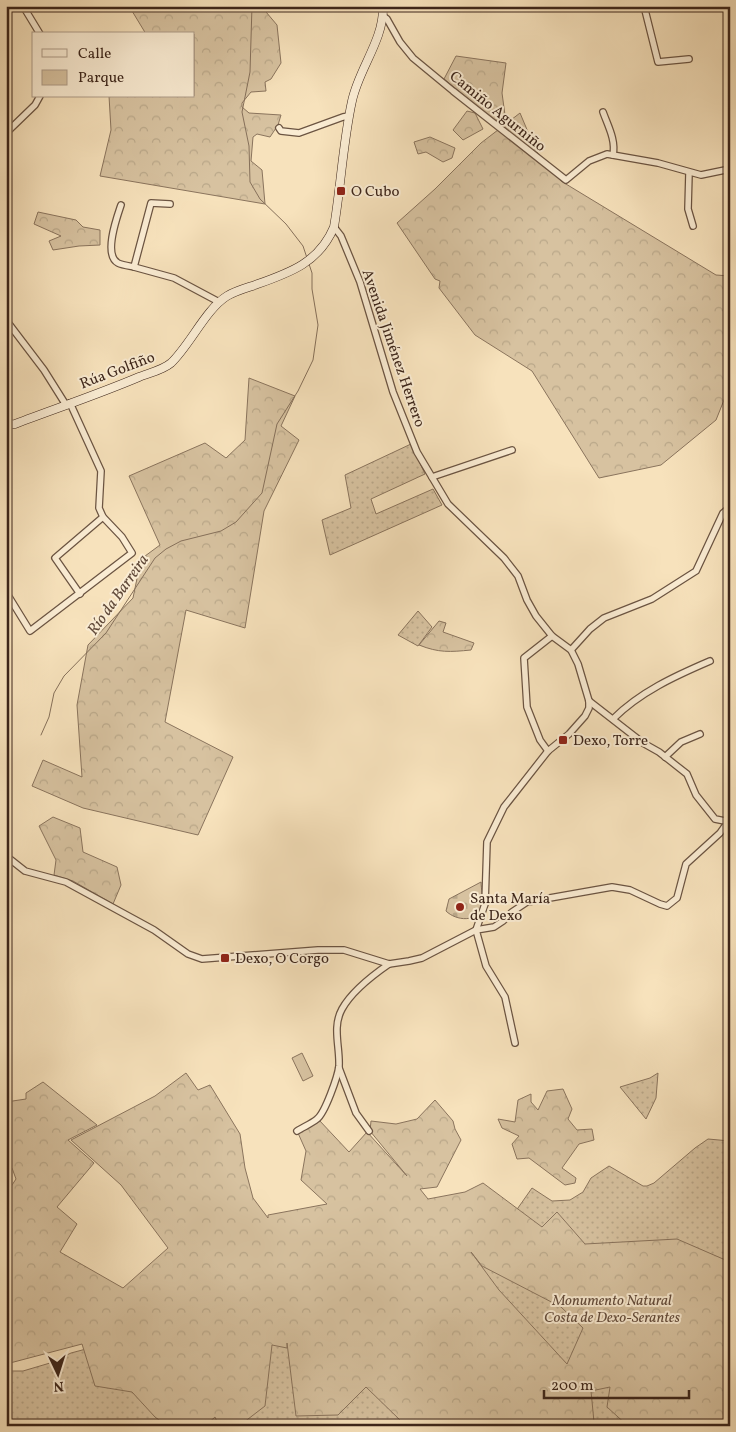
<svg xmlns="http://www.w3.org/2000/svg" width="736" height="1432" viewBox="0 0 736 1432" font-family="Vollkorn,serif">
	<defs>
		<pattern id="green-dots" width="8" height="8" patternUnits="userSpaceOnUse" patternTransform="scale(1.25)"><rect width="8" height="8" fill="#d7c2a0"/><path d="M2 2h.1M6 6h.1" fill="none" stroke="#b9a789" stroke-width="1.8" stroke-linecap="round"/></pattern>
		<pattern id="forest-crowns" width="20" height="18" patternUnits="userSpaceOnUse" patternTransform="scale(1.25)"><rect width="20" height="18" fill="#d7c2a0"/><path d="M2 6a3 3 0 1 1 6 0M12 15a3 3 0 1 1 6 0" fill="none" stroke="#b9a789"/></pattern>
		<pattern id="cemetery-stones" width="16" height="16" patternUnits="userSpaceOnUse" patternTransform="scale(1.25)"><rect width="16" height="16" fill="#d7c2a0"/><path d="M2 7V4a2 2 0 0 1 4 0v3zM10 15v-3a2 2 0 0 1 4 0v3z" fill="#b9a789"/></pattern>
	</defs>
	<rect width="100%" height="100%" fill="#f7e2bc"/>
	<filter id="stains"><feTurbulence type="fractalNoise" baseFrequency=".004" numOctaves="4"/><feColorMatrix values="0 0 0 0 .2 0 0 0 0 .09 0 0 0 0 .02 0 0 0 .5 -.17"/></filter>
	<radialGradient id="worn" r=".72"><stop offset=".6" stop-color="#630" stop-opacity="0"/><stop offset="1" stop-color="#630" stop-opacity=".3"/></radialGradient>
	<g fill="url(#green-dots)" stroke="#8a745d">
		<path d="M411,444L425,474L371,499L376,514L433,489L442,505L330,555L322,520L351,508L345,475Z"/>
		<path d="M418,611L432,627L418,646L398,635Z"/>
		<path d="M658,1073L656,1098L646,1119L620,1087L650,1078Z"/>
		<path d="M708,1139L730,1141V1426H6V1371H23L50,1363L71,1353L101,1345L473,1266L478,1258L487,1252L532,1188L552,1201L570,1200L583,1192L591,1178L609,1166L643,1186H647L654,1183L695,1148Z"/>
	</g>
	<g fill="url(#forest-crowns)" stroke="#8a745d" fill-rule="evenodd">
		<path d="M129,6H261L277,25L281,63L271,79L265,82L266,91L251,92L242,103V107L249,113L281,115L278,125L270,137L257,134L253,137L251,161L262,170L265,204L100,176L111,130L109,96H194V34H146Z"/>
		<path d="M456,56L506,63L502,93L505,115L495,121L444,79Z"/>
		<path d="M467,111L475,113L483,129L463,140L453,130Z"/>
		<path d="M520,113L536,151L561,181L716,275L730,276V385L716,420L661,465L599,478L532,371L475,335L439,288L440,281L435,279L397,223L435,189L481,143Z"/>
		<path d="M430,137L455,148L452,158L443,162L426,152L418,154L414,142Z"/>
		<path d="M38,212L76,220L83,227L100,230V245L79,246L53,250L49,241L61,236L34,224Z"/>
		<path d="M249,378L295,396L281,426L299,440L264,511L245,628L186,610L165,722L233,757L198,835L83,808L32,786L43,760L82,777L77,705L88,645L133,598L141,559L160,545L129,476L205,443L226,458L245,440Z"/>
		<path d="M439,621L446,623L443,632L474,643L471,650C450,652 439,653 419,645Z"/>
		<path d="M53,817L80,828L83,852L117,867L121,885L113,904L73,881L54,875L56,860L39,826Z"/>
		<path d="M186,1073L198,1090L210,1085L240,1134L245,1168L253,1198L268,1218V1215L327,1204L301,1180L306,1151L298,1133L319,1120L349,1152L367,1132L407,1176L370,1131L371,1121L396,1124L417,1119L435,1100L453,1121L455,1129L461,1140L437,1187L420,1189L428,1199L465,1192L483,1183L542,1227L557,1212L585,1244L677,1239L730,1262V1426H723L722,1424L717,1426H652L649,1423L628,1426L607,1407L610,1387L591,1391L594,1422L572,1420L575,1426H396L400,1420L366,1387L338,1415L296,1416L287,1343V1348L272,1345L265,1406L239,1426H219L215,1417L205,1426H167L155,1417L132,1392L95,1386L82,1344L10,1363L6,1367V1194L16,1179L12,1168L6,1169V1102L26,1099V1093L43,1082L97,1125L68,1140L94,1163L57,1207L77,1224L60,1252L123,1288L168,1248L121,1185L71,1140L155,1096ZM471,1252L482,1266L561,1307L583,1328L567,1364L499,1290Z"/>
		<path d="M563,1089L572,1109L568,1119L577,1130L592,1129L594,1140L579,1144L562,1168L576,1178L575,1183L565,1185L529,1158L517,1159L512,1144L519,1136L502,1128L498,1119L515,1122L518,1100L531,1094V1102L538,1110L547,1091Z"/>
	</g>
	<path fill="url(#cemetery-stones)" stroke="#8a745d" d="M481,882C481,889 484,899 482,906C478,923 456,921 446,911L449,899Z"/>
	<path fill="#d7c2a0" stroke="#8a745d" d="M302,1053L313,1076L303,1081L292,1058Z"/>
	<g fill="none" stroke-linecap="round" stroke-linejoin="round">
		<g stroke="#86705a" stroke-width="1">
			<path d="M252,6L250,72L242,112L249,146L250,182L260,199L286,224L303,246L307,258"/>
			<path d="M41,735L49,717L54,693L64,676L106,633L155,558L166,549L181,541L221,531L236,522L262,493L277,424L298,391L313,360L318,325L312,289V273L309,264"/>
		</g>
		<defs>
			<g id="street">
				<path d="M23,6L40,34"/>
				<path d="M644,6L658,62L689,59"/>
				<path d="M383,16L387,19L400,42L413,58L453,91L566,180L589,161L607,154L658,163L701,175L730,169"/>
				<path d="M603,112C608,126 616,140 613,155"/>
				<path d="M279,128L281,131L299,133L343,117L349,116"/>
				<path d="M6,133L35,105L40,96"/>
				<path d="M689,173L688,209L693,226"/>
				<path d="M170,204L151,203L134,267L174,278L219,302"/>
				<path d="M121,205C117,217 103,255 118,263C122,265 129,266 134,267"/>
				<path d="M6,320L44,370L66,405"/>
				<path d="M432,477L512,450"/>
				<path d="M6,592L30,631L132,553L122,537L103,517L99,508L101,471L70,403"/>
				<path d="M80,594L55,558L103,517"/>
				<path d="M571,650L590,629L604,618L652,599L696,571L723,513L730,507"/>
				<path d="M589,701L643,743L659,752L687,774L696,795L715,819L730,822"/>
				<path d="M613,719C640,692 675,676 710,661"/>
				<path d="M548,751L540,740L527,707L524,658L552,636"/>
				<path d="M665,757L681,742L700,734"/>
				<path d="M6,856L25,871L66,882L154,930L188,954L202,959L318,950H344L389,964L409,961L422,958L476,930L485,904L487,842L504,807L548,751L569,734L585,716L589,708V701L578,664L571,650L552,636L536,616L527,600L518,576L504,558L448,504L417,452L393,392L360,282L341,236L334,227"/>
				<path d="M515,1043L505,997L486,966L476,930L494,927L503,921L512,912L527,902L612,887L630,890L660,904L667,906L677,898L686,864L720,833L727,823"/>
				<path d="M339,1068L356,1113L369,1131"/>
				<path d="M297,1131C303,1127 311,1124 317,1119C325,1113 338,1076 339,1066C340,1047 332,1027 342,1009C352,991 373,975 389,964"/>
			</g>
			<path id="secondary" d="M6,425L15,424C57,408 99,394 139,377C149,373 163,370 171,363C190,345 206,309 227,296C235,291 246,288 255,285C289,273 319,263 334,227C341,185 343,142 352,101C359,68 384,40 383,6"/>
		</defs>
		<use href="#street" stroke="#6b5442" stroke-width="8"/>
		<use href="#secondary" stroke="#3c251a" stroke-width="9"/>
		<use href="#street" stroke="#faecd3" stroke-width="5.5"/>
		<use href="#secondary" stroke="#faecd3" stroke-width="8"/>
	</g>
	<g fill="#8f2418" stroke="#faecd3" stroke-width="2">
		<rect x="336" y="186" width="10" height="10" rx="2.5"/>
		<rect x="558" y="735" width="10" height="10" rx="2.5"/>
		<circle cx="460" cy="907" r="5"/>
		<rect x="220" y="953" width="10" height="10" rx="2.5"/>
	</g>
	<g text-anchor="middle" stroke-width="4" stroke-linejoin="round" paint-order="stroke">
		<g font-size="15" fill="#3c251a" stroke="#faecd3">
			<text transform="translate(498 111) rotate(39)" y="5">Camiño Agurniño</text>
			<text transform="translate(394 348) rotate(71)" y="5">Avenida Jiménez Herrero</text>
			<text transform="translate(117 370) rotate(-21)" y="5">Rúa Golfiño</text>
		</g>
		<g font-size="15" fill="#3c251a" stroke="#faecd3" text-anchor="start">
			<text x="351" y="196">O Cubo</text>
			<text x="573" y="745">Dexo, Torre</text>
			<text x="470" y="903">Santa María<tspan x="470" dy="17">de Dexo</tspan></text>
			<text x="235" y="963">Dexo, O Corgo</text>
		</g>
		<g font-size="15" font-style="italic" fill="#634c3c" stroke="#faecd3">
			<text x="612" y="1305">Monumento Natural<tspan x="612" dy="17">Costa de Dexo-Serantes</tspan></text>
		</g>
		<g font-size="16" font-style="italic" fill="#614a3a" stroke="#faecd3">
			<text transform="translate(117 594) rotate(-55)" y="6">Río da Barreira</text>
		</g>
	</g>
	<rect width="736" height="1432" fill="none" stroke="#f7e2bc" stroke-width="25"/>
	<rect x="8" y="8" width="721" height="1417" fill="none" stroke="#3c251a" stroke-width="2.5"/>
	<rect x="12" y="12" width="711" height="1407" fill="none" stroke="#3c251a"/>
	<rect x="32" y="32" width="162" height="65" fill="#faecd3" stroke="#ae9c89"/>
	<rect x="42" y="49" width="25" height="8" fill="#faecd3" stroke="#ae9c89"/>
	<text x="78" y="58" font-size="15" fill="#3c251a">Calle</text>
	<rect x="42" y="70" width="25" height="15" fill="#d7c2a0" stroke="#ae9c89"/>
	<text x="78" y="82" font-size="15" fill="#3c251a">Parque</text>
	<g transform="translate(58 1374) rotate(176)" stroke="#faecd3" stroke-width="4" paint-order="stroke">
	<path d="M0-4L9 19L0 12L-9 19Z" fill="#3c251a"/>
	<text y="-8" font-size="14" font-weight="bold" text-anchor="middle" fill="#3c251a">N</text>
	</g>
	<path d="M544 1390v8h145v-8" fill="none" stroke="#3c251a" stroke-width="2.5"/>
	<text x="551" y="1390" font-size="15" fill="#3c251a" stroke="#faecd3" stroke-width="4" paint-order="stroke">200 m</text>
	<rect width="100%" height="100%" filter="url(#stains)"/>
	<rect width="100%" height="100%" fill="url(#worn)"/>
</svg>
